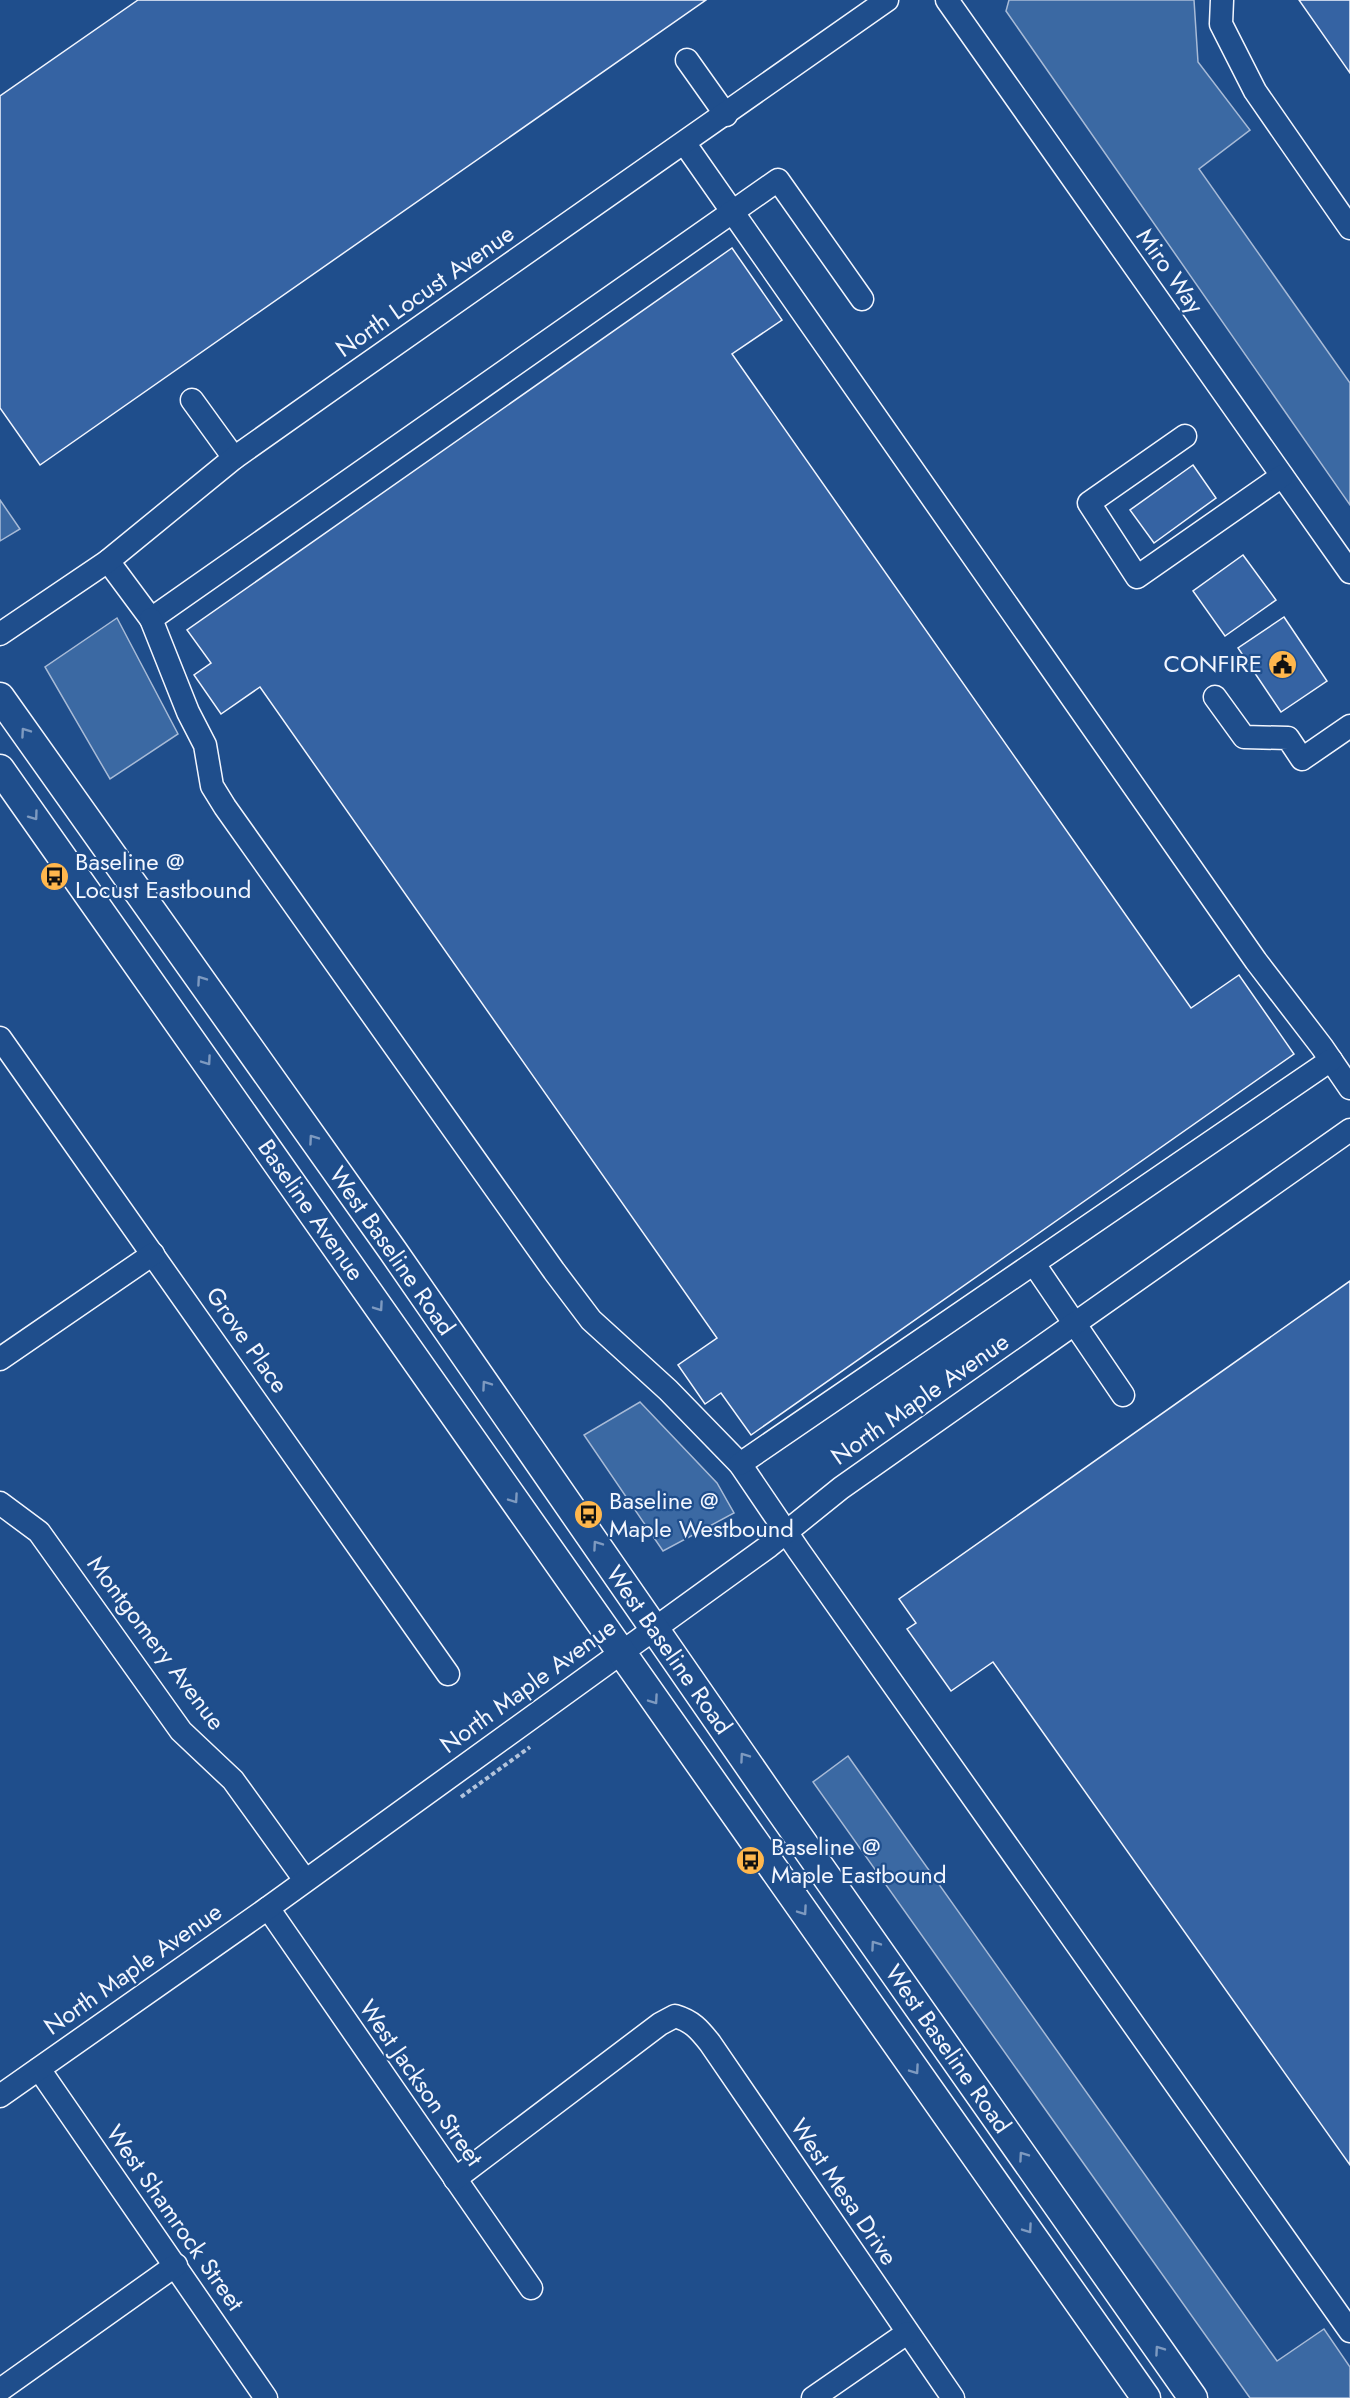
<svg xmlns="http://www.w3.org/2000/svg" width="1350" height="2398" viewBox="0 0 1350 2398" font-family="Jost,sans-serif">
	<rect width="100%" height="100%" fill="#1f4e8c"/>
	<g fill="#3b69a3" stroke="#a8bbd7" stroke-width="1.5">
		<path d="M1009,0H1194L1198,62L1250,130L1199,169L1350,383V505L1006,11Z"/>
		<path d="M0,500L20,529L0,541Z"/>
		<path d="M117,618L178,734L110,779L45,667Z"/>
		<path d="M640,1402L717,1483L734,1513L663,1551L584,1435Z"/>
		<path d="M848,1756L1277,2361L1324,2329L1350,2367V2398H1250L813,1782Z"/>
	</g>
	<g fill="#3563a3" stroke="#f2f6ff" stroke-width="1.5">
		<path d="M138,0H706L40,465L0,408V96Z"/>
		<path d="M1299,0H1350V73Z"/>
		<path d="M732,248L782,320L732,354L1191,1008L1239,975L1294,1054L751,1435L721,1393L705,1404L678,1365L717,1338L260,687L221,714L194,675L211,663L187,630Z"/>
		<path d="M1193,465L1216,498L1154,543L1130,510Z"/>
		<path d="M1243,555L1276,600L1225,636L1193,591Z"/>
		<path d="M1284,617L1327,681L1281,712L1238,648Z"/>
		<path d="M1350,1281V2165L993,1662L951,1691L907,1629L916,1623L899,1599Z"/>
	</g>
	<g fill="none" stroke-linecap="round" stroke-linejoin="round">
		<defs>
			<g id="minor">
				<path d="M947,0L1350,572"/>
				<path d="M1222,0L1221,24L1255,91L1350,228"/>
				<path d="M687,60L726,115"/>
				<path d="M685,144L1256,961L1322,1047L1350,1088"/>
				<path d="M192,400L234,458"/>
				<path d="M1185,436L1089,503L1137,577L1282,476"/>
				<path d="M108,561L151,619L778,180L862,299"/>
				<path d="M151,619L188,712L205,745L212,786L225,807L554,1271L591,1320L668,1390L740,1464L799,1551L1350,2331"/>
				<path d="M0,634L108,561L234,458L336,386L887,0"/>
				<path d="M1215,697L1244,737L1288,738L1302,759L1350,726"/>
				<path d="M0,1038L448,1674"/>
				<path d="M1034,1264L1123,1395"/>
				<path d="M0,1359L153,1254"/>
				<path d="M740,1464L1331,1060"/>
				<path d="M0,1503L39,1532L181,1731L233,1780L305,1880"/>
				<path d="M268,1908L531,2288"/>
				<path d="M39,2069L266,2398"/>
				<path d="M0,2096L268,1908L769,1546L841,1488L1350,1130"/>
				<path d="M455,2179L660,2024L675,2016C692,2021 699,2029 710,2043L953,2398"/>
				<path d="M0,2390L176,2265"/>
				<path d="M813,2398L907,2333"/>
			</g>
			<g id="major">
				<path d="M0,697L393,1251L777,1806L1193,2398"/>
				<path d="M0,769L1146,2398"/>
			</g>
		</defs>
		<use href="#minor" stroke="#f2f6ff" stroke-width="25"/>
		<use href="#major" stroke="#f2f6ff" stroke-width="31"/>
		<path stroke="#b3c4dc" stroke-width="4" stroke-dasharray="4.5 3" stroke-linecap="butt" d="M461,1797L530,1747"/>
		<use href="#minor" stroke="#1f4e8c" stroke-width="22"/>
		<use href="#major" stroke="#1f4e8c" stroke-width="28"/>
	</g>
	<defs><path id="oneway-chevron" d="M-2-3.5L2.5 0L-2 3.5" fill="none" stroke-width="1.6" stroke-linecap="round" stroke-linejoin="round" transform="scale(1.5)"/></defs>
	<g stroke="#7e9ac0">
		<use href="#oneway-chevron" transform="translate(25 732) rotate(-125)"/>
		<use href="#oneway-chevron" transform="translate(34 816) rotate(54)"/>
		<use href="#oneway-chevron" transform="translate(201 980) rotate(-125)"/>
		<use href="#oneway-chevron" transform="translate(207 1061) rotate(55)"/>
		<use href="#oneway-chevron" transform="translate(313 1139) rotate(-125)"/>
		<use href="#oneway-chevron" transform="translate(379 1307) rotate(55)"/>
		<use href="#oneway-chevron" transform="translate(486 1385) rotate(-125)"/>
		<use href="#oneway-chevron" transform="translate(514 1499) rotate(55)"/>
		<use href="#oneway-chevron" transform="translate(597 1545) rotate(-125)"/>
		<use href="#oneway-chevron" transform="translate(654 1700) rotate(55)"/>
		<use href="#oneway-chevron" transform="translate(744 1757) rotate(-125)"/>
		<use href="#oneway-chevron" transform="translate(803 1911) rotate(55)"/>
		<use href="#oneway-chevron" transform="translate(875 1945) rotate(-125)"/>
		<use href="#oneway-chevron" transform="translate(915 2070) rotate(55)"/>
		<use href="#oneway-chevron" transform="translate(1023 2156) rotate(-125)"/>
		<use href="#oneway-chevron" transform="translate(1028 2229) rotate(55)"/>
		<use href="#oneway-chevron" transform="translate(1159 2350) rotate(-125)"/>
	</g>
	<defs>
		<symbol id="civic-disc" viewBox="-11 -11 22 22"><circle r="9.5" fill="#ffb74d" stroke="#1f4e8c"/><path d="M-.6-6.5H3V-4.5H.6V-3L4-1V1h2V6H-6V1h2V-1L-.6-3ZM-1.2 2.5V6h2.4V2.5Z" fill="#111"/></symbol>
		<symbol id="bus-disc" viewBox="-11 -11 22 22"><circle r="9.5" fill="#ffb74d" stroke="#1f4e8c"/><path d="M-5-6H5V4H4V6H2V4H-2V6H-4V4H-5ZM-3.5-4V0h7V-4ZM-3.5 1.2v1.5H-2V1.2ZM2 1.2v1.5H3.5V1.2Z" fill="#111"/></symbol>
	</defs>
	<g fill-rule="evenodd">
		<use href="#civic-disc" x="1266" y="648" width="33" height="33"/>
		<use href="#bus-disc" x="38" y="860" width="33" height="33"/>
		<use href="#bus-disc" x="572" y="1498" width="33" height="33"/>
		<use href="#bus-disc" x="734" y="1844" width="33" height="33"/>
	</g>
	<g text-anchor="middle" stroke-width="4.5" stroke-linejoin="round" paint-order="stroke">
		<g font-size="24" fill="#f2f6ff" stroke="#1f4e8c">
			<text transform="translate(1170 271) rotate(55)" y="8">Miro Way</text>
			<text transform="translate(425 291) rotate(-35)" y="8">North Locust Avenue</text>
			<text transform="translate(311 1210) rotate(55)" y="8">Baseline Avenue</text>
			<text transform="translate(392 1251) rotate(55)" y="8">West Baseline Road</text>
			<text transform="translate(247 1340) rotate(55)" y="8">Grove Place</text>
			<text transform="translate(920 1399) rotate(-35)" y="8">North Maple Avenue</text>
			<text transform="translate(156 1643) rotate(53)" y="8">Montgomery Avenue</text>
			<text transform="translate(669 1650) rotate(55)" y="8">West Baseline Road</text>
			<text transform="translate(528 1686) rotate(-36)" y="8">North Maple Avenue</text>
			<text transform="translate(133 1969) rotate(-35)" y="8">North Maple Avenue</text>
			<text transform="translate(948 2049) rotate(55)" y="8">West Baseline Road</text>
			<text transform="translate(421 2083) rotate(55)" y="8">West Jackson Street</text>
			<text transform="translate(844 2192) rotate(56)" y="8">West Mesa Drive</text>
			<text transform="translate(175 2218) rotate(55)" y="8">West Shamrock Street</text>
		</g>
		<g font-size="24" fill="#f2f6ff" stroke="#1f4e8c" text-anchor="start">
			<text x="1262" y="672" text-anchor="end">CONFIRE</text>
			<text x="75" y="870">Baseline @<tspan x="75" dy="28">Locust Eastbound</tspan></text>
			<text x="609" y="1509">Baseline @<tspan x="609" dy="28">Maple Westbound</tspan></text>
			<text x="771" y="1855">Baseline @<tspan x="771" dy="28">Maple Eastbound</tspan></text>
		</g>
	</g>
</svg>
